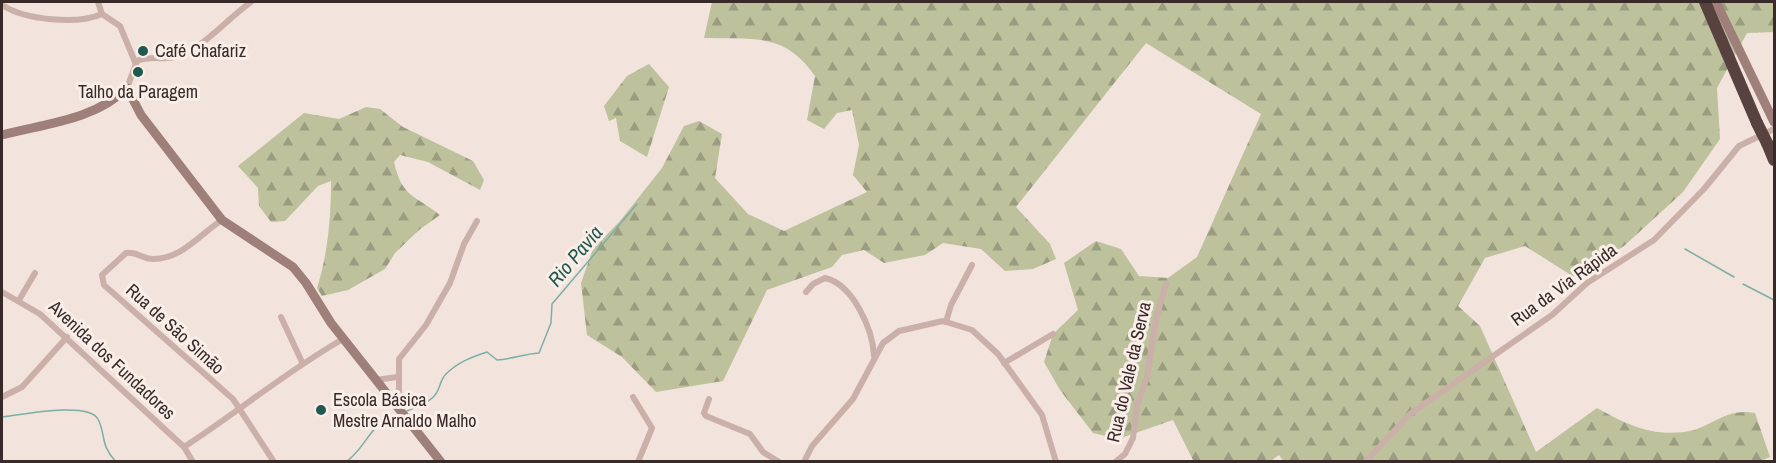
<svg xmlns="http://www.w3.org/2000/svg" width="1776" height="463" viewBox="0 0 1776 463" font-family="'Archivo Narrow',sans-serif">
	<defs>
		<pattern id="forest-firs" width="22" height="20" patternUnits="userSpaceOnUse" patternTransform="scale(1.5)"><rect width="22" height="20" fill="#bdc19c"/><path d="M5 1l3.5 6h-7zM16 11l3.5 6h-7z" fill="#9a9d7f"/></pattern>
	</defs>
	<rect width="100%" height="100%" fill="#f2e3dc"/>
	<g fill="url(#forest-firs)">
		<path d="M712,2H1774V32L1747,33L1717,88L1720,139L1683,192L1624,246L1574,277L1525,246L1485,258L1458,306L1480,326L1536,452L1597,408C1626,424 1649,436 1684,432C1711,429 1724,407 1755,413L1770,457L1760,461L1284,462L1279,455L1271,461L1194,462L1173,420L1118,439L1093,433L1060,390L1044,362L1053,334L1078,310L1064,263L1096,241L1121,249L1139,276L1168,278L1197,257L1261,114L1146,43L1016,207L1050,244L1056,259L1033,269L1005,271L981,249L943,243L925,255L884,263L864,250L842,255L832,267L767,290L723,381L656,392L622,357L587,335L581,283L593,249L620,221L662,168L684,126L699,121L722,134L715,178L748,214L784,231L867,192L853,175L859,145L852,110L837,113L824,129L807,120L815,76C784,31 752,40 704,38Z"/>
		<path d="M649,64L669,87L647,157L620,141L616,118L609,121L604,106L627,76Z"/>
		<path d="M366,107L380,109L403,127L473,161L484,180L480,190L428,162L400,155L394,162C402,198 415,195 440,215L419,230L395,253L385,269L348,290L322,296L317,288C328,253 331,218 331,181L318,186L285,221L271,222L259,206L258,188L238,166L304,113L339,119Z"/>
	</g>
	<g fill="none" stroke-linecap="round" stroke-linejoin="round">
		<g stroke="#7cafa6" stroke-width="1.5">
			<path d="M1685,249L1734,277"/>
			<path d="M1743,284L1774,300"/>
			<path d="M407,411C418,406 433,402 438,390C441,384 441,379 446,374C458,362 472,357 487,352L497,360C512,359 524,354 539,353L551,323L552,304L637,204"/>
			<path d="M2,417C20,415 88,401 98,419C106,435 100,445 116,462"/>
			<path d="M346,462C368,446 367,426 396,415"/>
		</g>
		<g stroke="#cab0a8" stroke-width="6">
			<path d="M98,2L102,14L120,26L135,62"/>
			<path d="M2,5C25,20 77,25 102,14"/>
			<path d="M127,88L137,61C150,55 166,61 179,56C207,45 228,18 251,2"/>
			<path d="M222,220C200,234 182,259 153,259C142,259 137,251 126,253L102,275L104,285L233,399L274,462"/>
			<path d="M2,292L40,314L184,447L193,462"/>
			<path d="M806,292L813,284L825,278C853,284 873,330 874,356"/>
			<path d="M19,300L35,273"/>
			<path d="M281,317L302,362"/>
			<path d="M946,322L951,305L972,265"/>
			<path d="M1004,363L1053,334"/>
			<path d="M376,380L397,377"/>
			<path d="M2,397L22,387L67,337"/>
			<path d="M633,397L652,428L638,462"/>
			<path d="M709,399L704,413L706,416L750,434L763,452L779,462"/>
			<path d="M399,409V359L426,325L450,283L464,244L477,221"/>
			<path d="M184,447C238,412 287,371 343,339"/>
			<path d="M804,462L812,446L853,399L883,343L899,331L943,321L972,330L998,354L1042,415L1056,462"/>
			<path d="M1115,462L1125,454L1133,438L1137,405L1147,377L1156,319L1166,284"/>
			<path d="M1365,462L1410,414L1552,315L1587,283L1654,240L1704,189L1739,146L1774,129"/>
		</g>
		<g stroke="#9e7f7a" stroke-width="9">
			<path d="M1716,2L1774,122"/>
			<path d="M2,135C44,124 95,120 127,88L141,115L222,220L293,267L306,283L331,323L441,462"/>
		</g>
		<g stroke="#584240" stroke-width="12">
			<path d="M1705,2L1757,123"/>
			<path d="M1767,143L1774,160"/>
		</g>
		<path stroke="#584240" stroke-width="12" d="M1757,123L1767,143"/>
	</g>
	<g fill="#1e584f" stroke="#faeee9" stroke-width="2">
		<circle cx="143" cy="51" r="6"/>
		<circle cx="138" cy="72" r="6"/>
		<circle cx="321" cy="410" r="6"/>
	</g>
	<g text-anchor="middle" stroke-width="6" stroke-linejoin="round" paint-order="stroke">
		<g font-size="18" fill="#372a28" stroke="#faeee9" text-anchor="start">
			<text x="155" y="57">Café Chafariz</text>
			<text x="138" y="98" text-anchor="middle">Talho da Paragem</text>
			<text x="333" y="406">Escola Básica<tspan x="333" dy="21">Mestre Arnaldo Malho</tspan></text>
		</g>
		<g font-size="18" fill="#372a28" stroke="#faeee9">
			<text transform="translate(1564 285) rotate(-36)" y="6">Rua da Via Rápida</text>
			<text transform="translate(175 329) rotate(42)" y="6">Rua de São Simão</text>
			<text transform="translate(112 360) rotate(43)" y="6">Avenida dos Fundadores</text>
			<text transform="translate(1129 372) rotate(-77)" y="6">Rua do Vale da Serva</text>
		</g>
		<g font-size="20" font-style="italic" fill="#1e584f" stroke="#faeee9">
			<text transform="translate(575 256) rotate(-50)" y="7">Rio Pavia</text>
		</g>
	</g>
	<rect width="1776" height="463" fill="none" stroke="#372a28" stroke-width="6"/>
</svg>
